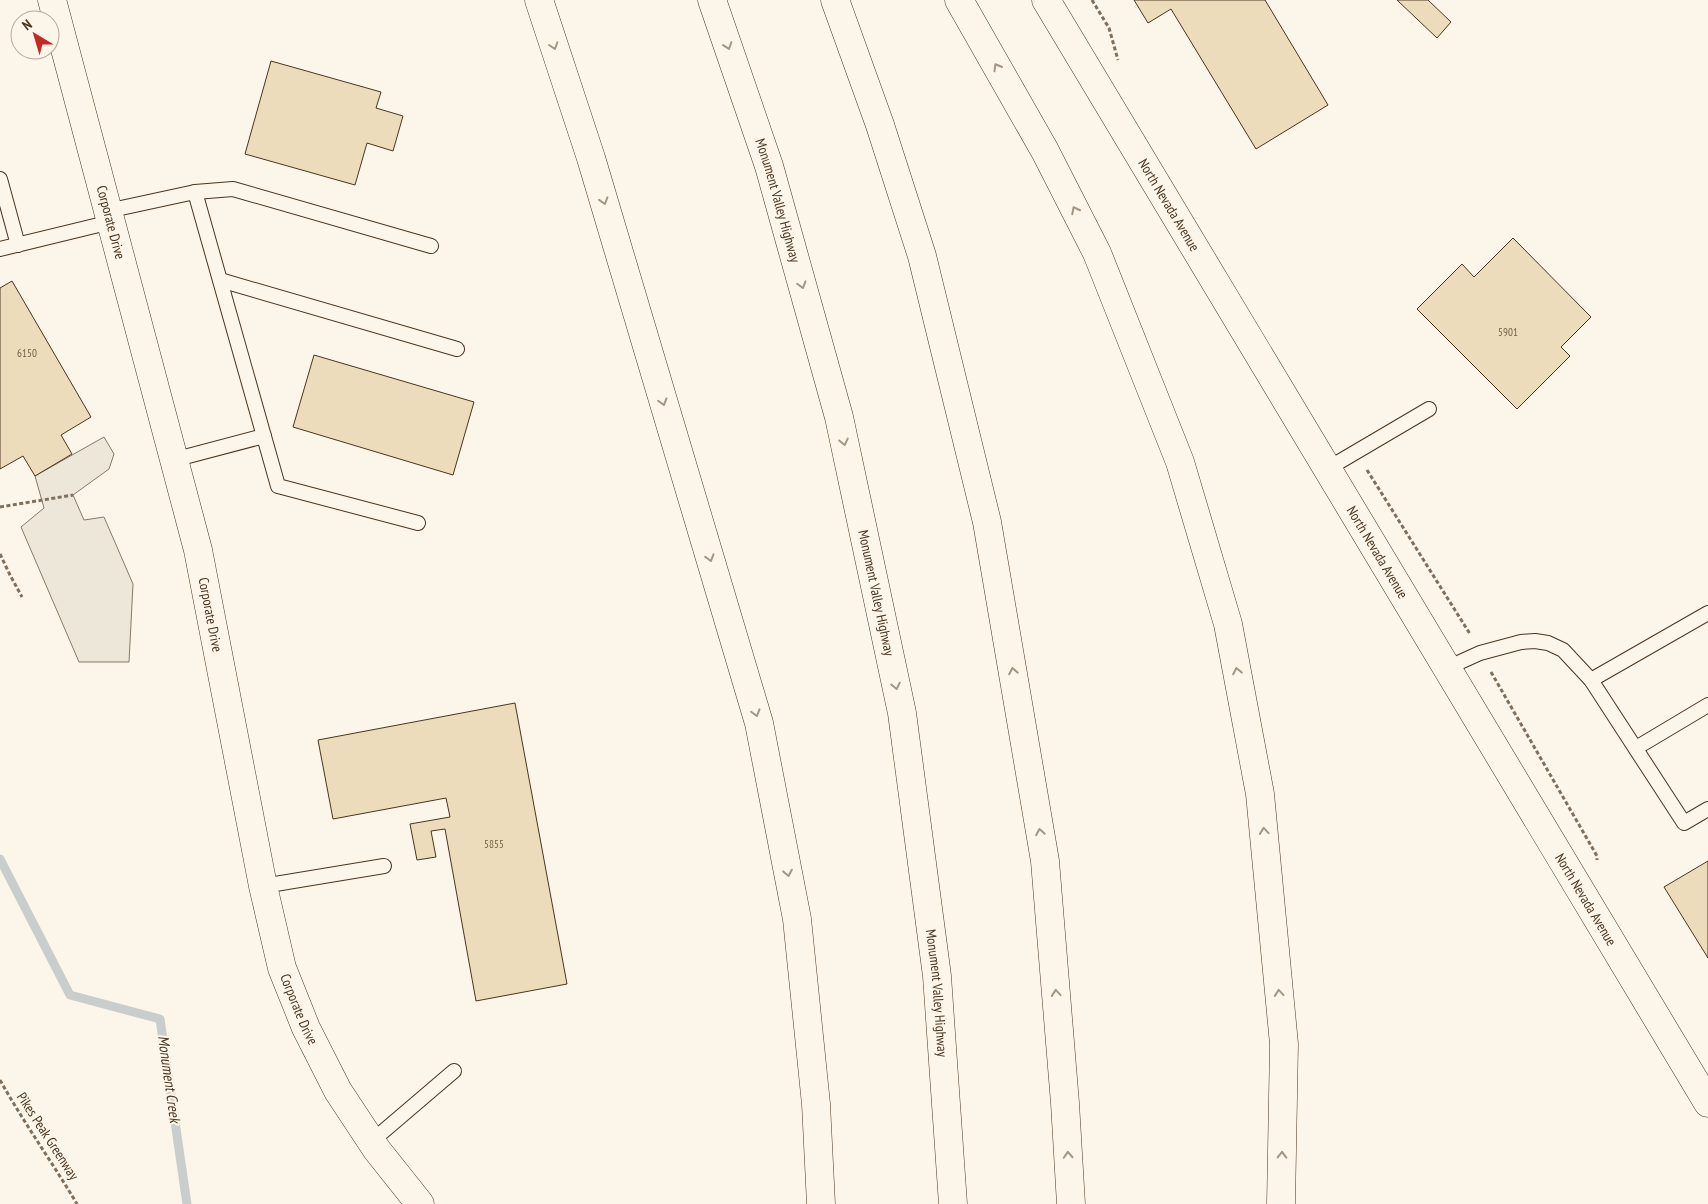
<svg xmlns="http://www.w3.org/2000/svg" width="1708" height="1204" viewBox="0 0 1708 1204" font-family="'PT Sans Narrow',sans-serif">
	<rect width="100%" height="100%" fill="#fbf6e9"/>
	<path fill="#ede7d9" stroke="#887966" d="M104,437L114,454L109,469L73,495L84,520L104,517L133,584L129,662H79L21,527L44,508L35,476Z"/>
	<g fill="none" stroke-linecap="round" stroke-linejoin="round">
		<path stroke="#c9cecd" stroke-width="9" d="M0,859L70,995L160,1019L187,1204"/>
	</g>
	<g fill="#ecdcbc" stroke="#4a3520">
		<path d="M1134,0H1265L1328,105L1256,149L1171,9L1148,23Z"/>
		<path d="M1397,0H1428L1451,22L1437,38Z"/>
		<path d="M271,61L381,92L376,108L403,116L393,151L367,143L355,185L245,154Z"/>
		<path d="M1513,238L1591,317L1561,347L1570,356L1517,409L1417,309L1462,264L1474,277Z"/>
		<path d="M12,281L91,417L61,435L72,454L35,476L23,456L0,469V288Z"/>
		<path d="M314,355L474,402L453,475L293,427Z"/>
		<path d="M515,703L567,984L476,1001L445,829L431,831L436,857L417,860L410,824L450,817L446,798L333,819L318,740Z"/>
		<path d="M1708,861V958L1664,887Z"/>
	</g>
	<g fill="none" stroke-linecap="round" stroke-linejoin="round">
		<defs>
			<g id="lane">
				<path d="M0,179L18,245"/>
				<path d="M195,192L233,189L431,246"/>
				<path d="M107,211L195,192L278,486L418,523"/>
				<path d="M0,249L111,222"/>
				<path d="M220,280L457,349"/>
				<path d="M173,460L264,436"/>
				<path d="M1327,469L1429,409"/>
				<path d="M1447,668L1480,653L1521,642L1535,641L1548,643L1563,650L1591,680L1684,823L1708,809"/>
				<path d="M1591,680L1708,613"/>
				<path d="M1636,748L1708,705"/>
				<path d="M263,886L384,866"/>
				<path d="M372,1141L454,1071"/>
			</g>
			<g id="secondary">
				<path id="s1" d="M52,0L198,550L263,886L282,968L306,1028L338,1091L377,1150L420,1204"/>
				<path id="s2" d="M1046,0L1708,1103"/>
			</g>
			<g id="highway">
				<path d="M539,0L591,158L759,723L797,919L816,1104L821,1204"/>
				<path id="s3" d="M712,0L769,166L839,417L902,713L937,976L953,1204"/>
				<path d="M835,0L880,125L922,256L987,522L1045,861L1065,1103L1071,1204"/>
				<path d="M959,0L1045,151L1097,253L1180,462L1228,624L1260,794L1284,1044L1281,1204"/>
			</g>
		</defs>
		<use href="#lane" stroke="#4a3520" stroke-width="16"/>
		<use href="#secondary" stroke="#4a3520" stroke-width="29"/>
		<use href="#highway" stroke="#4a3520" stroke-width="29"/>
		<g stroke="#7f6f5c" stroke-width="3" stroke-dasharray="4 2.5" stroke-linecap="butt">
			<path d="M1092,0L1109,28L1118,60"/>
			<path d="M1367,470L1470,634"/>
			<path d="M0,507L73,495"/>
			<path d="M0,554L10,575L22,597"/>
			<path d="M1491,672L1597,856V860"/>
			<path d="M0,1080C24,1123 52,1162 77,1204"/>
		</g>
		<use href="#lane" stroke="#fbf6e9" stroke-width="14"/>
		<use href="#secondary" stroke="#fbf6e9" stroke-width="28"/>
		<use href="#highway" stroke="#fbf6e9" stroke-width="28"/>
	</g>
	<defs><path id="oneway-chevron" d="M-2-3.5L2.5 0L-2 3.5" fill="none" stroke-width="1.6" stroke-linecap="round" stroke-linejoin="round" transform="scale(1.25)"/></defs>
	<g stroke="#a29684">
		<use href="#oneway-chevron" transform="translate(554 46) rotate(72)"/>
		<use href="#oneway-chevron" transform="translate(728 46) rotate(71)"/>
		<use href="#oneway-chevron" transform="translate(997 67) rotate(-120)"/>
		<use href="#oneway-chevron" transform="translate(604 201) rotate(73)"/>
		<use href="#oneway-chevron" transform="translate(1075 210) rotate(-117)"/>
		<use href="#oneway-chevron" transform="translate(802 285) rotate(74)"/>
		<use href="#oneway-chevron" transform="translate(663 402) rotate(74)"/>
		<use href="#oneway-chevron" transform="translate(844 442) rotate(78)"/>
		<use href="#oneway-chevron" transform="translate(710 558) rotate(74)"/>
		<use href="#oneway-chevron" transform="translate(1013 671) rotate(-100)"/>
		<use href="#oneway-chevron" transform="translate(1237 671) rotate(-101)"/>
		<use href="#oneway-chevron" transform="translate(896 686) rotate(78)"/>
		<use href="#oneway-chevron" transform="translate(756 713) rotate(74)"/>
		<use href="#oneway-chevron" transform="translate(1264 831) rotate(-95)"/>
		<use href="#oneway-chevron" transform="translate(1040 832) rotate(-100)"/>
		<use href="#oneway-chevron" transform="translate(788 873) rotate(79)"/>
		<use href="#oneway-chevron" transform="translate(1056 993) rotate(-95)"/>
		<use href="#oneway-chevron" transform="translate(1279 993) rotate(-95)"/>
		<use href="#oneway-chevron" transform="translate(1068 1155) rotate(-93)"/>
		<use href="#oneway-chevron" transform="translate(1282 1155) rotate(-89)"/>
	</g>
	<g text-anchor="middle" stroke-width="4" stroke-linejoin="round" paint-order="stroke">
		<g font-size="11" fill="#725f47">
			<text x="1508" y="336">5901</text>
			<text x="27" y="357">6150</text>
			<text x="494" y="848">5855</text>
		</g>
		<g font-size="14" fill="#4a3520" stroke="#fbf6e9">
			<text dy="5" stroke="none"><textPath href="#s3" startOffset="211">Monument Valley Highway</textPath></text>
			<text dy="5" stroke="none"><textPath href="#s2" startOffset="239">North Nevada Avenue</textPath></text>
			<text dy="5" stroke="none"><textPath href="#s1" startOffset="230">Corporate Drive</textPath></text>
			<text dy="5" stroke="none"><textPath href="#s2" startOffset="644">North Nevada Avenue</textPath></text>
			<text dy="5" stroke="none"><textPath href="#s3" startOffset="616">Monument Valley Highway</textPath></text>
			<text dy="5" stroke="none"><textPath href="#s1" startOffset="635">Corporate Drive</textPath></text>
			<text dy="5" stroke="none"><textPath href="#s2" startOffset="1049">North Nevada Avenue</textPath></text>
			<text dy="5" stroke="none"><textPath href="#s3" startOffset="1021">Monument Valley Highway</textPath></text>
			<text dy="5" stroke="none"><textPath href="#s1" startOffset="1040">Corporate Drive</textPath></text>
			<text transform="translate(48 1136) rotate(57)" y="5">Pikes Peak Greenway</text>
		</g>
		<g font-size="15" font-style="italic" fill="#4a3520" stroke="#fbf6e9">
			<text transform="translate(169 1079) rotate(82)" y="5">Monument Creek</text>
		</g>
	</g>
	<g transform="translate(35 35) rotate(322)"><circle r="24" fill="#fbf6e9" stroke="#b4a999"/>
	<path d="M0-4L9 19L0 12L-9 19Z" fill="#c62828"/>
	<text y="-8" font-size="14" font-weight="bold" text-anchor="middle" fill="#4a3520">N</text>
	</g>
</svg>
